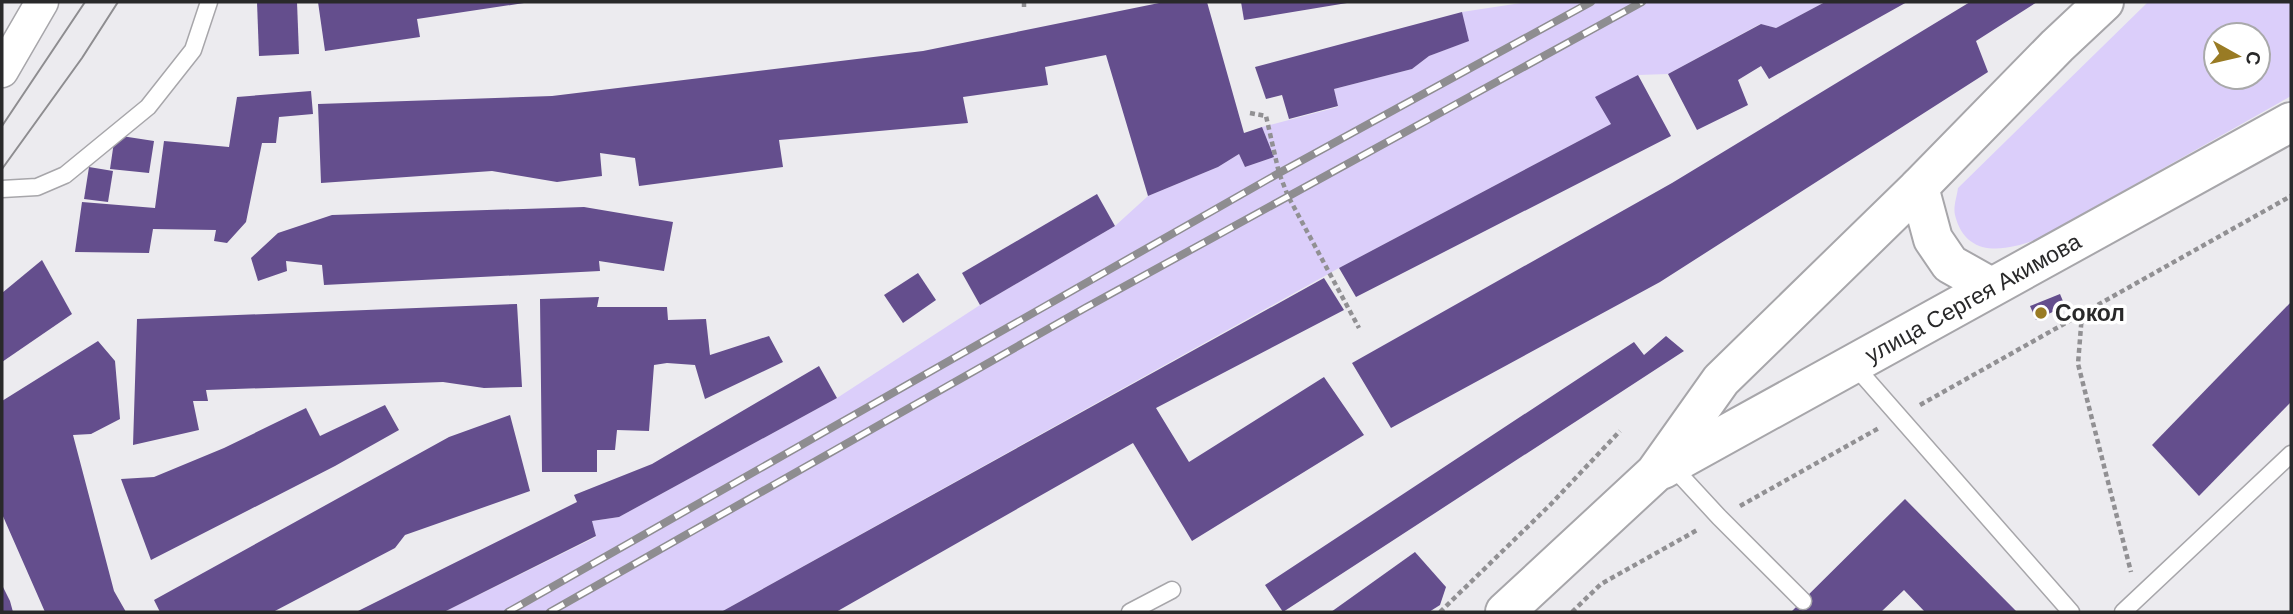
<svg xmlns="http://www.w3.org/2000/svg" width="2293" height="614" viewBox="0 0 2293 614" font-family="'DM Sans',sans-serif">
	<rect width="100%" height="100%" fill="#ecebef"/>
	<g fill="#dbcefa" fill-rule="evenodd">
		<path d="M1528,2H1825L1776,28L1760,24L1668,74L1638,75L1611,124L1339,268L721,612H444L596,537L592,521L619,517L837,398L980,305L1115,226L1148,196L1218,167L1239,154L1245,167L1274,157L1262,127L1338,107L1334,89L1412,69L1429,56L1468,41L1462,12Z"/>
		<path d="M2148,2H2291V96L2040,238C2008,251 1966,260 1955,215C1953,207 1957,196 1958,188ZM2216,35H2258V77H2216Z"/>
	</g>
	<g fill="#644e8d">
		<path d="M257,2H297L299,54L259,56Z"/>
		<path d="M318,2H524V3L417,19L420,37L325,51Z"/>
		<path d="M1164,2H1207L1244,133L1262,127L1274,157L1245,167L1239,154L1218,167L1148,196L1106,55L1045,67L1048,85L963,97L968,123L779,140L783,167L639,186L635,158L600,153L602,176L557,182L492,171L321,183L318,104L552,96L923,51Z"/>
		<path d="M1241,2H1347V3L1244,20Z"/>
		<path d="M1825,2H1907L1769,79L1761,66L1738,80L1748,105L1697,130L1668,74L1761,24L1776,28Z"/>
		<path d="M1970,2H2037L1976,41L1988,72L1660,282L1391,428L1352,363L1672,183Z"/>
		<path d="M1462,12L1469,41L1429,56L1412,69L1334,89L1338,106L1289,119L1282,95L1266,99L1255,67Z"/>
		<path d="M1638,75L1671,136L1356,297L1339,268L1611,124L1595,97Z"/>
		<path d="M311,91L313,114L279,117L276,143H262L246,222L227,243L214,241L216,230L153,229L149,253L75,252L82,202L155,208L164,141L229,147L237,97Z"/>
		<path d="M115,135L154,141L149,173L110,169Z"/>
		<path d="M89,167L113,171L108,202L84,199Z"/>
		<path d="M1097,194L1115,226L980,305L962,273Z"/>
		<path d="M584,207L673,222L664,271L599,261L600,271L324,285L322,265L286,261L287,271L258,281L251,258L278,233L332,215Z"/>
		<path d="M42,260L72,314L2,362V293Z"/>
		<path d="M918,273L936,300L903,323L884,295Z"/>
		<path d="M1324,278L1344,310L1156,408L1189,462L1324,377L1364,435L1192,541L1133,443L836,612H721Z"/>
		<path d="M2060,294L2065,306L2036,320L2030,306Z"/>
		<path d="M599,297L597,307H667L668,320L706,319L710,355L769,336L783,362L705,399L695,365L667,363L654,365L649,431L617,430L615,450H597V472H542L540,299Z"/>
		<path d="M2291,302V402L2199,496L2152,445Z"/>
		<path d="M517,304L522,387L484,388L443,382L206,390L208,401H193L199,430L133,445L137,319Z"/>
		<path d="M1666,336L1684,351L1283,612L1265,585L1634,342L1644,355Z"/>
		<path d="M98,341L115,361L120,419L91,434L73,435L114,591L126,612H45L2,514V401Z"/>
		<path d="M819,366L837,398L619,517L592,521L596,536L444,612H356L577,502L574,495L652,464Z"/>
		<path d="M385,405L399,430L335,466L151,560L121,479L154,477L224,448L306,408L320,436Z"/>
		<path d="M510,415L530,491L405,535L395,548L273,612H160L154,600L449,437Z"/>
		<path d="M1905,499L2017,612H1925L1904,590L1881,612H1791Z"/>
		<path d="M1415,552L1446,587L1440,605L1429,612H1331Z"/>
		<path d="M2,585L10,601L13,612H2Z"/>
	</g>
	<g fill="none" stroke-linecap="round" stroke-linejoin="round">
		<defs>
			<g id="service">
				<path d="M2,189L37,187L65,175L148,107L193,50L209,2"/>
				<path d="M1853,364L2071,612"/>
				<path d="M1670,464L1719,517L1803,601"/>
				<path d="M1130,612L1172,590"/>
				<path d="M2123,612L2291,454"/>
			</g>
			<path id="minor" d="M2,71L42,2"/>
			<g id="secondary">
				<path d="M1919,187L1933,239L1950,264L1991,287"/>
				<path d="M1663,469L2291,122"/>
				<path d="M1505,612L1655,473L1721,380L1919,187L2057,46L2104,2"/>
			</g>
		</defs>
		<use href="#service" stroke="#a7a6aa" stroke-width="19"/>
		<use href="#minor" stroke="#a7a6aa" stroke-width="35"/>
		<use href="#secondary" stroke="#a7a6aa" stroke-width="42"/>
		<g stroke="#919093" stroke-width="4.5" stroke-dasharray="5 3.5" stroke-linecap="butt">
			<path d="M1024,2V10"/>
			<path d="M1250,113L1266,116L1279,173L1288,196L1359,328"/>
			<path d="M2082,314L2078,364L2131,572"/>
			<path d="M1920,405L2291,196"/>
			<path d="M1740,506L1879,428"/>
			<path d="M1440,612L1550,505L1620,431"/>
			<path d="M1572,612L1601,584L1699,529"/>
		</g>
		<use href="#service" stroke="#fff" stroke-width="16"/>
		<use href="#minor" stroke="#fff" stroke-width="32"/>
		<use href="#secondary" stroke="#fff" stroke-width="38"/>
		<g stroke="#8e8d90" stroke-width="2">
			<path d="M2,126L85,2"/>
			<path d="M2,169L82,58L118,2"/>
		</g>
		<defs>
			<g id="rail">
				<path d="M508,612L1279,173L1591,2"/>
				<path d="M550,612L1085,308L1642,2"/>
			</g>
		</defs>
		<use href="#rail" stroke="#8e8d90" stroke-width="8"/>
		<use href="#rail" stroke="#fff" stroke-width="5" stroke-dasharray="16" stroke-linecap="butt"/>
	</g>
	<circle fill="#997b24" stroke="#fff" stroke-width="2.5" cx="2041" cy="313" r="7"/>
	<g text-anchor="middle" stroke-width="7" stroke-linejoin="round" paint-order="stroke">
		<g font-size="23" fill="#29292a" stroke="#fff">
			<text transform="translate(1973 298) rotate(-29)" y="8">улица Сергея Акимова</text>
		</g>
		<g font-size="23" font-weight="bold" fill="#29292a" stroke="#fff" text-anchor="start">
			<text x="2055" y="321">Сокол</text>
		</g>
	</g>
	<rect width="2293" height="614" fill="none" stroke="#29292a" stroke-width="7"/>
	<g transform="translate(2237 56) rotate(98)"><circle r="33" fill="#ffffff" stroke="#a9a9aa" stroke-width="2"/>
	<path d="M0-5L12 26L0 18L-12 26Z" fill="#997b24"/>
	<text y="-10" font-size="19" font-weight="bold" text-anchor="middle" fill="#29292a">С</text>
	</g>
</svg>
